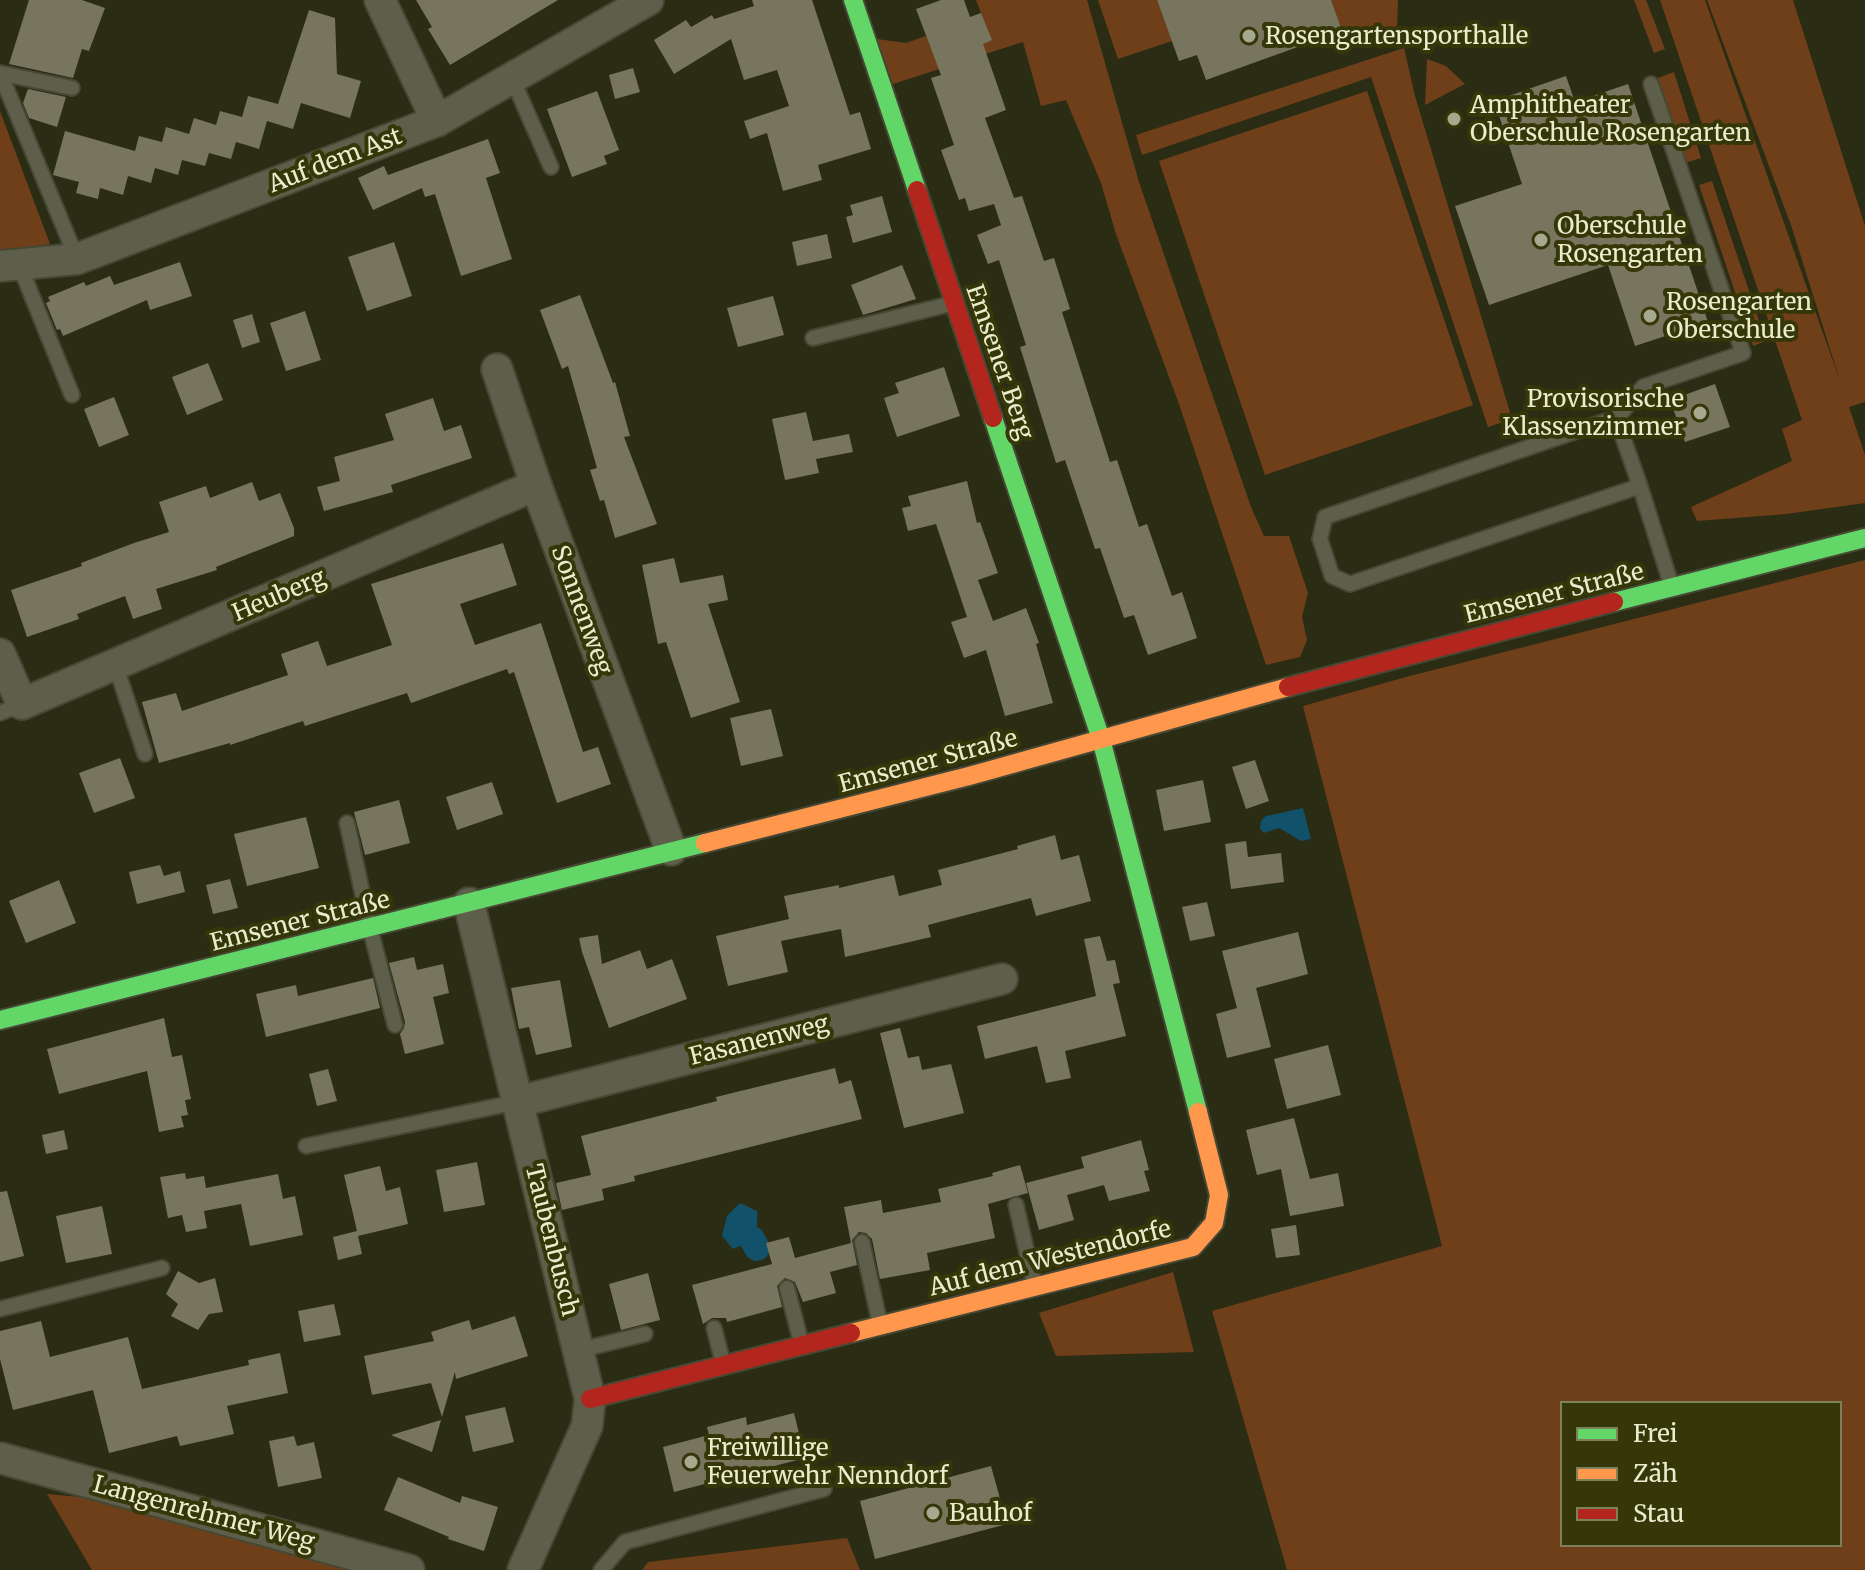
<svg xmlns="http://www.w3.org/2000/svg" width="1865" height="1570" viewBox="0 0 1865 1570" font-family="Merriweather,serif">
	<rect width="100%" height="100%" fill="#2b2c14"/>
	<g fill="#6f3f1a" fill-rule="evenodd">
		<path d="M976,0H1087L1139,182L1251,507L1264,536H1289L1308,593L1302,617L1307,640L1300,657L1266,665L1179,404L1116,234L1101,183L1066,100L1041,106L1023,42L893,84L877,39L906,43L926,36L936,61L991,40Z"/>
		<path d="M1098,0H1157L1172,41L1118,59Z"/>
		<path d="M1331,0H1398L1397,26L1344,42Z"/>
		<path d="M1634,0H1646L1665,49L1654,53Z"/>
		<path d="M1660,0H1705L1840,381L1791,225L1707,0H1793L1865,226V402L1849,407L1865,455V503L1786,514L1697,521L1691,507L1792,461L1782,429L1802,420Z"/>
		<path d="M1404,48L1415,96L1512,419L1488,427L1371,77L1142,155L1136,135Z"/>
		<path d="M1427,59L1446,66L1465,84L1425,105Z"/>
		<path d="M1674,72L1701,158L1685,163L1658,78Z"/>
		<path d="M1367,91L1473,405L1265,475L1159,161Z"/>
		<path d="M0,111L50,244L0,252Z"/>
		<path d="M1712,181L1766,341L1753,346L1699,185Z"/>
		<path d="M1865,560V1570H1287L1212,1311L1442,1246L1303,706L1406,677ZM1563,1404H1839V1544H1563Z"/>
		<path d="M1173,1272L1194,1352L1056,1356L1039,1313Z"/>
		<path d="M47,1494L102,1499L379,1570H92Z"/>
		<path d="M847,1538L860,1570H642L648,1562Z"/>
	</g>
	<g fill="#12516a">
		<path d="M1303,808L1311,839L1301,841L1279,828L1264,833L1260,829L1261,821L1266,816Z"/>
		<path d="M740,1203L757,1211C758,1235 756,1239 733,1249L722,1236L727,1216Z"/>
	</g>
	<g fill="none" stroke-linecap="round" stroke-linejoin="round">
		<path stroke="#12516a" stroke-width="26" d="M752,1239L757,1248"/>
	</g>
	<g fill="#78755f">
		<path d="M29,0H82L105,8L89,51L82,49L73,78L9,64Z"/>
		<path d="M416,0H558L450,65L428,29L432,27Z"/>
		<path d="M752,0H812L850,115L860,112L871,149L818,165L822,180L783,191L767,133L750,139L744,121L789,106L777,70L744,80L731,39L674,74L654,40L686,20L691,27L712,15L714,19L754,6Z"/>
		<path d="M941,0H964L970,17L981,13L992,40L983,44L1006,110L985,118L1014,198L1022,196L1044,261L1054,258L1070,309L1062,312L1110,462L1117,460L1139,527L1147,524L1172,596L1182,592L1197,638L1148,655L1134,615L1124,618L1100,548L1095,549L1065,460L1056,463L1020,347L1026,345L999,260L988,264L977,235L1001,225L994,204L969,211L965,198L959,200L941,150L954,145L931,78L941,75L916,9Z"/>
		<path d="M1157,0H1331L1342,31L1206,80L1197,55L1179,61Z"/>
		<path d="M309,10L335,18L337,74L361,81L350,118L301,103L293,129L267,121L259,149L236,142L231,159L209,153L205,166L182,160L178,175L155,168L151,183L128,176L123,195L100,188L98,199L76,193L79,182L53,175L65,131L135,151L139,136L162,142L166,127L189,134L194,118L216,125L220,111L242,117L248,96L278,104Z"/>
		<path d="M633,68L640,92L615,99L609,75Z"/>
		<path d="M1566,76L1575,102L1628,84L1708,322L1635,346L1608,265L1489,305L1455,206L1522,184L1494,101Z"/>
		<path d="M28,89L66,97L57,127L29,118L23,103Z"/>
		<path d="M597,91L619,150L604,156L607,164L572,177L547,109Z"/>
		<path d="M488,139L500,173L486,178L512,259L461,276L435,194L425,197L422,188L373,210L358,178L384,166L388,175Z"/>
		<path d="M882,196L892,232L853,243L846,217L853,215L850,205Z"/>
		<path d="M827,234L832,258L797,266L792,242Z"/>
		<path d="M394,242L412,296L367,311L348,257Z"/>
		<path d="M180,262L192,296L150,310L147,300L63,336L60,329L57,330L46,303L50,301L48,297L84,282L86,286L110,276L114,285Z"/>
		<path d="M902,265L916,299L863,315L851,285Z"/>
		<path d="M580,295L613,383L615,382L630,436L624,437L657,524L615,538L604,500L600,501L590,470L597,468L568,366L562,369L540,310Z"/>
		<path d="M773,296L784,335L738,347L727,308Z"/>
		<path d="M305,311L321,360L286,371L270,323Z"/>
		<path d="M252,314L260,342L242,348L233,320Z"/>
		<path d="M208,363L223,400L187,415L172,377Z"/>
		<path d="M944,367L960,416L897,437L884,398L899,393L895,383Z"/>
		<path d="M1715,384L1730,427L1685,442L1670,400Z"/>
		<path d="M114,397L129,435L99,447L84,409Z"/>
		<path d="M433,398L444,431L461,425L472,458L391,485L393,492L324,511L317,487L340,481L334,457L394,440L385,414Z"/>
		<path d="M806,412L813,441L849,434L853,452L816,459L819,473L785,480L772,419Z"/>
		<path d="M967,481L977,523L980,522L998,573L978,580L993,621L1026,608L1039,643L1036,644L1053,703L1005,716L986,650L964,658L951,622L967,617L936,524L908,531L902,508L911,506L908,496Z"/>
		<path d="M252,482L259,501L280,493L294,528V536L216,567L217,570L156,589L162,609L133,619L125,596L77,614L79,619L27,637L11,590L82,566L81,563L134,543L169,532L159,502L206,486L210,498Z"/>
		<path d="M503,543L517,585L460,604L475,645L541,623L583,752L598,747L611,784L557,803L514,672L509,674L507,669L411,703L407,693L305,726L303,721L230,745V743L159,763L142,702L176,693L182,711L288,675L281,654L318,641L327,666L392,645L371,584Z"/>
		<path d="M674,558L680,583L723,575L728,600L708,604L740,702L691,718L666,642L658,644L642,565Z"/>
		<path d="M771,709L783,756L741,766L730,718Z"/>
		<path d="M120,758L135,798L94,813L79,773Z"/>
		<path d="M1255,760L1269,801L1246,809L1232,767Z"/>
		<path d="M1203,780L1211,822L1164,831L1156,790Z"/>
		<path d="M492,782L503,814L457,830L446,797Z"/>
		<path d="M399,800L410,843L365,855L354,812Z"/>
		<path d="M306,817L319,868L247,886L234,834Z"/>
		<path d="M1055,835L1061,860L1079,855L1091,901L1036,916L1031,898L928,925L931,937L845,957L841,929L781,941L788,972L728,986L716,936L789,919L784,896L839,885V888L894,875L899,896L942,885L938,870L1018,849L1017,846Z"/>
		<path d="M1246,841L1248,857L1281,853L1284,882L1231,889L1225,844Z"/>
		<path d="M160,865L164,876L180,871L185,892L137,904L129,872Z"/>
		<path d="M230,879L238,908L213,914L206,885Z"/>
		<path d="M59,880L76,923L26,943L9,901Z"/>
		<path d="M1207,902L1215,936L1190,941L1182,907Z"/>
		<path d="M1298,932L1308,974L1256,988L1271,1047L1227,1058L1216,1014L1237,1008L1222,951Z"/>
		<path d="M598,935L602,964L640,950L647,969L672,959L687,999L609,1028L582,952L579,938Z"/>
		<path d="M1100,936L1107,961L1115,960L1120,983L1113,984L1126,1036L1065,1051L1071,1078L1046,1083L1037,1046L985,1059L977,1026L1096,996L1084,939Z"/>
		<path d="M414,957L417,970L443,964L449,993L433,997L444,1044L405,1054L400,1034L404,1028L405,1022L389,963Z"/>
		<path d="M373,978L380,1008L266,1037L256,994L296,985L298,996Z"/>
		<path d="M560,980L572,1047L536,1055L529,1027L519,1029L511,988Z"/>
		<path d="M164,1018L172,1057L182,1055L191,1099L185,1100L188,1115L181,1116L184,1127L159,1132L147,1071L59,1094L47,1049Z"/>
		<path d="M900,1028L908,1058L919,1056L922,1070L951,1064L964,1113L904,1128L880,1033Z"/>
		<path d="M1328,1045L1341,1095L1287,1109L1274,1059Z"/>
		<path d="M835,1068L839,1084L851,1080L862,1119L634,1176L635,1181L602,1189L604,1200L562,1210L556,1183L591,1175L581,1136L717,1101L716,1097Z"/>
		<path d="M328,1069L337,1101L317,1106L309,1074Z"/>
		<path d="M1294,1118L1310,1179L1338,1173L1344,1206L1290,1216L1281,1169L1257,1175L1246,1130Z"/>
		<path d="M64,1130L68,1149L46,1154L42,1135Z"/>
		<path d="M1141,1140L1149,1170L1144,1171L1150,1191L1109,1201L1104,1185L1067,1195L1074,1220L1039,1230L1026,1183L1084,1168L1081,1157Z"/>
		<path d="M477,1162L485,1205L444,1212L436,1170Z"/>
		<path d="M1020,1165L1028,1193L988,1204L995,1238L927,1253L930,1270L880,1279L872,1239L866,1233L859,1232L852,1240L857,1265L830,1272L836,1293L803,1302L795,1282L785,1278L777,1286L782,1307L727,1322L726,1318H712L703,1324L692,1285L772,1264L766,1243L789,1237L795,1258L851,1243L844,1207L881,1200L883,1213L941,1202L938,1189L993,1176L992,1173Z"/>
		<path d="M380,1166L386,1191L400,1187L408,1224L358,1236L362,1254L338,1260L333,1237L357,1231L344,1175Z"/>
		<path d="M185,1173L186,1179L204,1176L206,1188L278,1174L283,1199L295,1196L303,1235L250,1246L241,1204L204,1211L207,1228L186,1232L182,1215L168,1218L160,1177Z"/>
		<path d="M7,1191L24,1256L0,1262V1192Z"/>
		<path d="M102,1206L112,1254L66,1263L56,1216Z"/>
		<path d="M1296,1225L1300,1255L1276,1258L1271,1229Z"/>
		<path d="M178,1271L199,1283L215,1278L223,1312L209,1314L198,1330L171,1316L178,1304L166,1294Z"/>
		<path d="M648,1273L660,1320L621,1330L609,1284Z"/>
		<path d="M334,1304L341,1335L304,1342L298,1311Z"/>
		<path d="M515,1316L528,1356L456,1379L455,1372L442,1417L431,1383L372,1395L364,1356L434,1341L431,1332L469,1320L472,1330Z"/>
		<path d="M41,1321L50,1357L128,1337L142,1389L249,1365L248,1360L280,1353L288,1393L227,1406L234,1434L180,1446L177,1436L109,1453L93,1390L13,1410L0,1359V1331Z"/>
		<path d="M505,1407L514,1442L473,1452L465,1416Z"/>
		<path d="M794,1413L805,1458L759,1470L760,1474L721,1484L720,1480L674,1492L663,1447L709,1435L707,1427L746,1417L747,1425Z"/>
		<path d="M441,1420L432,1452L391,1435Z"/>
		<path d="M294,1436L297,1446L314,1442L322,1478L278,1487L269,1441Z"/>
		<path d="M991,1466L1007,1524L875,1559L860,1501Z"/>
		<path d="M398,1477L460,1503L462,1496L498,1507L484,1551L448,1539L449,1537L384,1510Z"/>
	</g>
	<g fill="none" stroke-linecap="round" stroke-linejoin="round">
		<defs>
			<g id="lane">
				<path d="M512,78L551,167"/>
				<path d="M72,88L0,73L77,259"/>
				<path d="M19,264L72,395"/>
				<path d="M813,338L950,304"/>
				<path d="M1612,424L1643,387L1743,353L1651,84"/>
				<path d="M1640,486L1619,426L1606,421L1325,517L1320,539L1332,576L1350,584L1640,486L1671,584"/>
				<path d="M115,664L145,754"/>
				<path d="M0,713L22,704"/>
				<path d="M347,823L370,928L395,1025"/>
				<path d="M306,1146L517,1102"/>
				<path d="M1016,1205L1034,1283"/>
				<path d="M862,1242L880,1324"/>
				<path d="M787,1288L801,1342"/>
				<path d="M0,1309L162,1268"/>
				<path d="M714,1328L723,1363"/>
				<path d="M580,1350L645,1334"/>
				<path d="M601,1570L625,1542L824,1489"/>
			</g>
			<g id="street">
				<path d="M380,0L437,121"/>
				<path d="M0,266L77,259L437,121L648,0"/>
				<path d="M497,369L536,485L671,850"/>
				<path d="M0,654L22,704L536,485"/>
				<path d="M469,903L590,1399L587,1426L523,1570"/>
				<path d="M517,1102L1002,979"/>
				<path d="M0,1458L409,1570"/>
			</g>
			<g id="fast">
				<path d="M853,0L917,190"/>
				<path d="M993,418L1101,739L1198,1112"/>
				<path d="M1614,602L1865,538"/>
				<path d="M0,1020L705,843"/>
			</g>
			<g id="slow">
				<path d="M705,843L969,776L1288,687"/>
				<path d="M851,1333L1193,1247L1214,1223L1219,1195L1198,1112"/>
			</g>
			<g id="jam">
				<path d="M917,190L993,418"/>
				<path d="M1288,687L1614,602"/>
				<path d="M590,1399L851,1333"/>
			</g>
		</defs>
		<use href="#lane" stroke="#474834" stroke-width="18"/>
		<use href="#street" stroke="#474834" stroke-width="34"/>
		<use href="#fast" stroke="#474834" stroke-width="22"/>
		<use href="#slow" stroke="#474834" stroke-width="22"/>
		<use href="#jam" stroke="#474834" stroke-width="22"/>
		<use href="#lane" stroke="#5e5f4b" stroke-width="14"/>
		<use href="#street" stroke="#5e5f4b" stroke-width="30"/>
		<use href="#fast" stroke="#63d668" stroke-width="18"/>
		<use href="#slow" stroke="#ff974d" stroke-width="18"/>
		<use href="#jam" stroke="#b3261e" stroke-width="18"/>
	</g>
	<g fill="#a6a98d" stroke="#353709" stroke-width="3">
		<circle cx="1249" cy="36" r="8"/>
		<circle cx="1454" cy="119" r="8"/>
		<circle cx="1541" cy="240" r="8"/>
		<circle cx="1650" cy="316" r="8"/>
		<circle cx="1700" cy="413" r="8"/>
		<circle cx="691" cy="1462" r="8"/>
		<circle cx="933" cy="1513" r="8"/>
	</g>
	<g text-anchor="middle" stroke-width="8" stroke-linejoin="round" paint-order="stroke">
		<g font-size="24" fill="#e9edce" stroke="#353709" text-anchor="start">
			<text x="1265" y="44">Rosengartensporthalle</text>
			<text x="1470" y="113">Amphitheater<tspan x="1470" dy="28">Oberschule Rosengarten</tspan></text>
			<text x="1557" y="234">Oberschule<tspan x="1557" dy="28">Rosengarten</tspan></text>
			<text x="1666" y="310">Rosengarten<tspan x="1666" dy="28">Oberschule</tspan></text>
			<text x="1684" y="407" text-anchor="end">Provisorische<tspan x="1684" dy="28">Klassenzimmer</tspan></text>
			<text x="707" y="1456">Freiwillige<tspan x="707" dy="28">Feuerwehr Nenndorf</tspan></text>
			<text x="949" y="1521">Bauhof</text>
		</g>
		<g font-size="24" fill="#e9edce" stroke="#353709">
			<text transform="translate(335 160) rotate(-21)" y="8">Auf dem Ast</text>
			<text transform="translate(1000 362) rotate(71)" y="8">Emsener Berg</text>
			<text transform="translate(1554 593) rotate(-14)" y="8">Emsener Straße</text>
			<text transform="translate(279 595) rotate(-23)" y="8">Heuberg</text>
			<text transform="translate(582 610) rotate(70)" y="8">Sonnenweg</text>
			<text transform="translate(928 761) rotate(-15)" y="8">Emsener Straße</text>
			<text transform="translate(300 921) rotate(-14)" y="8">Emsener Straße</text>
			<text transform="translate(759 1040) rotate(-14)" y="8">Fasanenweg</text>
			<text transform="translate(552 1240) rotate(76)" y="8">Taubenbusch</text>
			<text transform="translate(1050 1258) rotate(-14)" y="8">Auf dem Westendorfe</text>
			<text transform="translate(204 1513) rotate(15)" y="8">Langenrehmer Weg</text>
		</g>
	</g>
	<rect x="1561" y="1402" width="280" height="144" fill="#353709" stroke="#7d8058" stroke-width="2"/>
	<rect x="1577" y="1428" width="40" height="12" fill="#63d668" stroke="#7d8058" stroke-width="2"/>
	<text x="1633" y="1442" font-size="24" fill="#e9edce">Frei</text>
	<rect x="1577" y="1468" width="40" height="12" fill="#ff974d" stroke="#7d8058" stroke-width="2"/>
	<text x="1633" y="1482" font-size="24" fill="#e9edce">Zäh</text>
	<rect x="1577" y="1508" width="40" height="12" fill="#b3261e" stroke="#7d8058" stroke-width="2"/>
	<text x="1633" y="1522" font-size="24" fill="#e9edce">Stau</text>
</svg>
